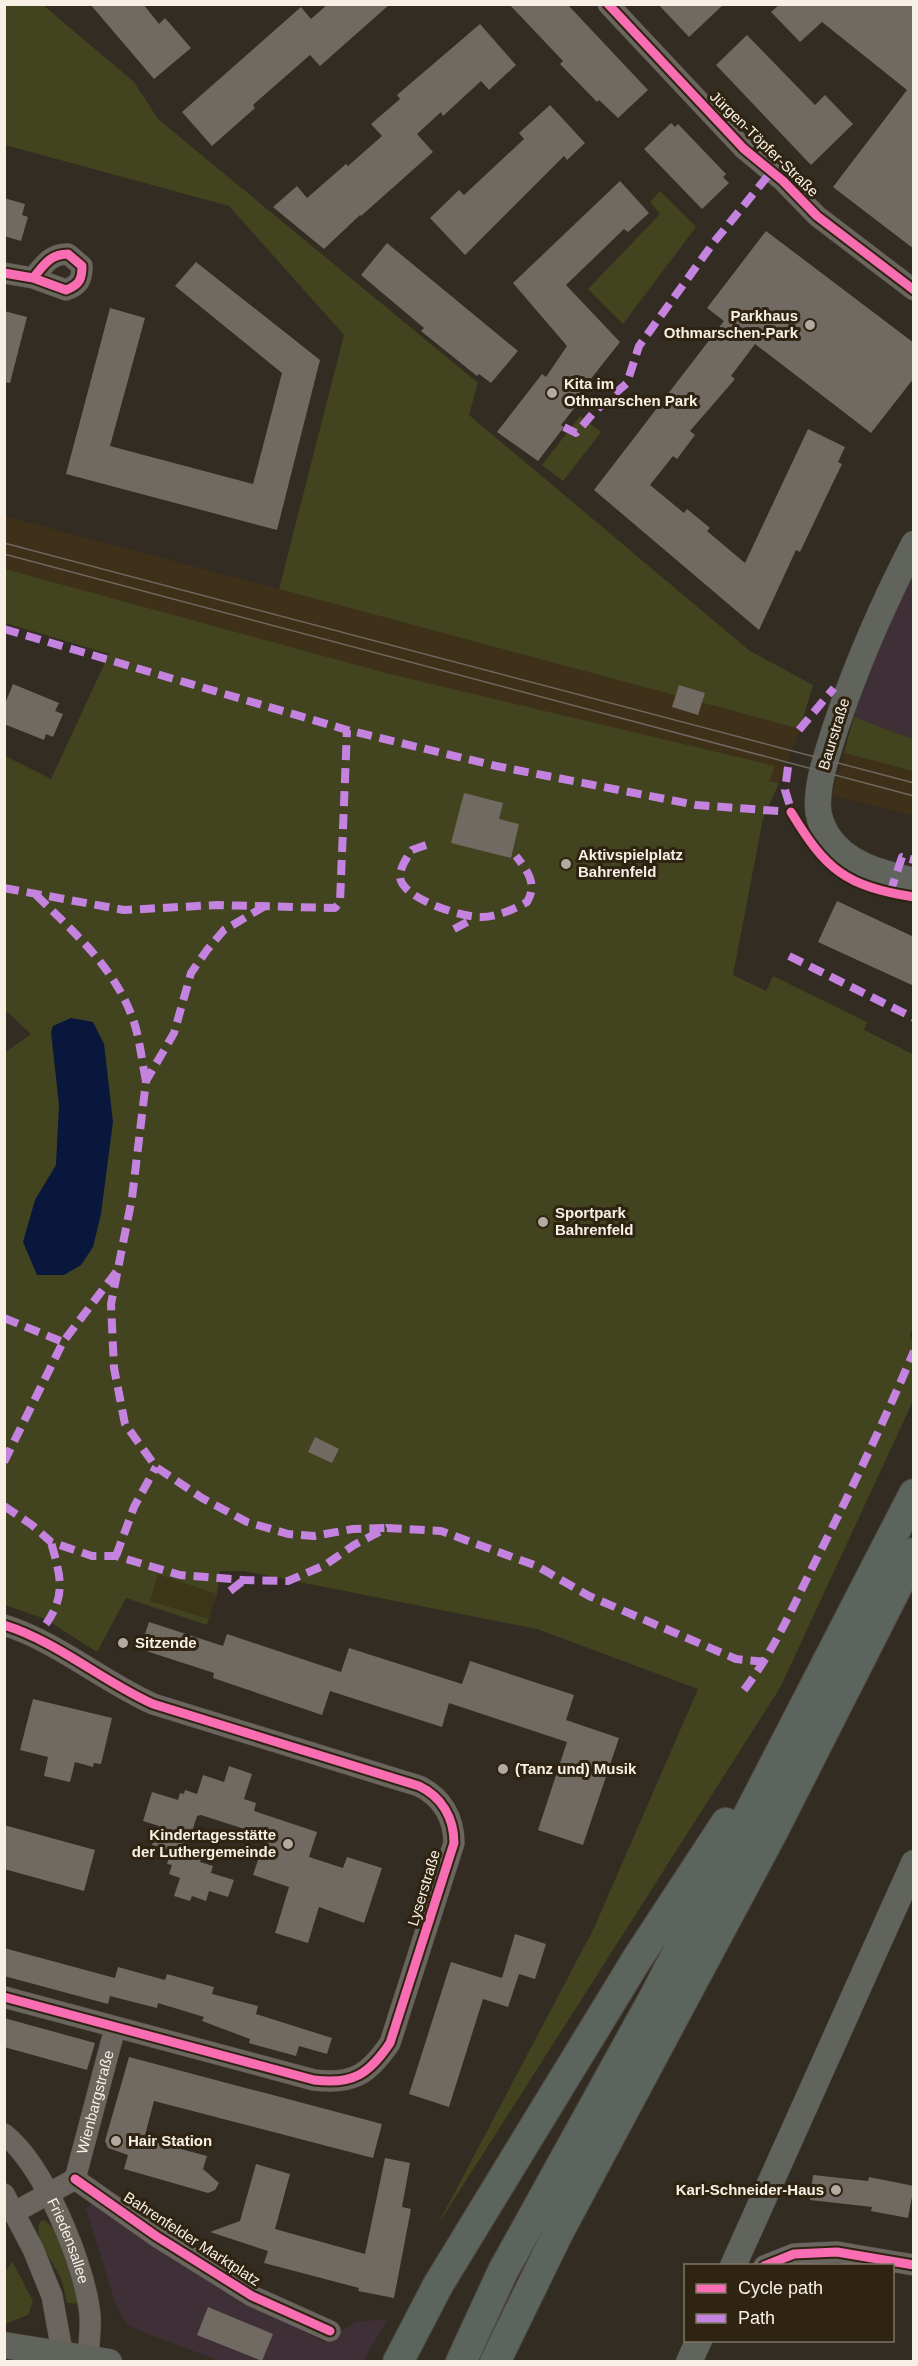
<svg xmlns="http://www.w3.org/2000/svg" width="918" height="2366" viewBox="0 0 918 2366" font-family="Arial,sans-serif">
	<rect width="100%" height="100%" fill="#322c22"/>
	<g fill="#3f3038">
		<path d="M913,564V739L854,717L860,694Z"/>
		<path d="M95,2202L217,2287L324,2342L355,2322L388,2319L363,2361H220L145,2333L129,2326L116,2306L86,2208Z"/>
	</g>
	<g fill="#3f301a">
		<path d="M4,516L279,589L800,729L779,783L5,586Z"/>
		<path d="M844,753L913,771V815L831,796Z"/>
	</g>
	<g fill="#42431f">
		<path d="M4,5H43L134,82L158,119L478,383L469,415L750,651L813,685L800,729L279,589L344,335L229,206L5,145Z"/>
		<path d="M660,191L696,227L623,324L588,289L660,214L650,202Z"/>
		<path d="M580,416L601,432L563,481L542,465Z"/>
		<path d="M5,569L386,673L775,766L769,781L779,783L763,819L733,975L766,991L773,976L867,1022L864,1030L913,1054L914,1326L910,1334L914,1345L913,1401L780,1688L437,2226L594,1928L698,1689L537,1629L244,1571H220L217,1594L207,1625L126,1598L97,1652L45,1619L5,1605L4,1053L31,1034L5,1010V756L51,779L109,654L5,623Z"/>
		<path d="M854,717L913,739V771L844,753Z"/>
		<path d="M45,2220L56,2232L79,2304L67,2303C65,2296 64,2287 61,2279C54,2263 33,2239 40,2221Z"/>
		<path d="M12,2261L33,2301L28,2315L5,2324V2273Z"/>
	</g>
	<path fill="#3d3518" d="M158,1574L217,1594L209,1619L150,1601Z"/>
	<path fill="#08173b" d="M71,1018L93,1022L104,1044L113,1122L101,1214L93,1247L81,1265L64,1275H37L23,1242L35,1200L56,1165L59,1105L51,1032L53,1026Z"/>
	<g fill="#706a62">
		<path d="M90,4H143L159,24L165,18L191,48L154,79Z"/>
		<path d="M328,4H390L320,66L310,55L253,105L255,108L212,146L182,112L301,7L311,19Z"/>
		<path d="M509,4H567L648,90L618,118L599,100L597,102L560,64L563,61Z"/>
		<path d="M658,4H724L689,37Z"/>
		<path d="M780,4H914V249L833,187L907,90L822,22L800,42L771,12Z"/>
		<path d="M480,24L516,65L489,90L481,81L443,116L441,112L417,134L433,152L361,216L360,215L324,249L273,207L297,186L307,198L346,164L348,166L382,136L371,124L400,99L397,95Z"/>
		<path d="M747,35L815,105L825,95L853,124L811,165L716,65Z"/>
		<path d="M550,105L585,143L567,160L564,156L465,255L430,218L459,190L464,195L524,139L519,133Z"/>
		<path d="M671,123L675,127L678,124L726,174L723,177L729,183L702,209L644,149Z"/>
		<path d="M620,181L649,213L628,232L624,229L566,285L620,342L575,399L579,402L561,425L564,427L538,461L497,432L542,374L546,377L567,346L513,283Z"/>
		<path d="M4,198L25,204L22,215L28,217L21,241L4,236Z"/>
		<path d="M766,231L914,343V378L871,433L755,344L731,376L735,379L690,431L695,435L677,459L673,456L650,485L684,513L687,509L710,528L707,531L745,563L808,429L845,447L838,462L842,464L827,495L800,552L796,550L759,630L594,490L724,321L707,308Z"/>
		<path d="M387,243L518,351L491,383L479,374L477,376L421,331L424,328L361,275Z"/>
		<path d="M196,262L320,360L277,530L66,474L110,308L145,318L110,446L253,484L282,373L175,286Z"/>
		<path d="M4,311L27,317L10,383L4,382Z"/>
		<path d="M13,684L59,703L55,711L63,714L53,737L46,734L44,740L4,724V706Z"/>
		<path d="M679,685L705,693L698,715L672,707Z"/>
		<path d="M464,793L503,803L499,819L519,824L511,858L451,843Z"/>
		<path d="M837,901L914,937V986L818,942Z"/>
		<path d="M315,1437L339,1449L332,1463L308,1452Z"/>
		<path d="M149,1622L223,1646L227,1634L341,1672L349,1648L462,1684L470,1661L574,1695L566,1720L619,1738L583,1845L538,1830L567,1742L449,1703L442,1727L330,1691L322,1715L213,1678L214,1673L140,1649Z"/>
		<path d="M33,1699L112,1718L101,1764L94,1763L93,1767L75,1762L70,1782L44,1776L48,1757L20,1750Z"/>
		<path d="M229,1766L252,1774L244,1799L256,1803L254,1811L317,1832L309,1857L343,1868L347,1857L382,1868L364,1923L319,1907L308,1943L275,1933L289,1887L253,1875L266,1836L201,1815L197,1816L186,1850L202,1855L200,1862L213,1866L211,1873L234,1880L228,1897L209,1891L206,1901L192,1896L190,1901L174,1896L180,1878L169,1874L172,1865L167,1864L171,1851L152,1845L159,1826L143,1821L152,1792L178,1800L180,1793L184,1794L185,1790L197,1794L203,1775L224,1782Z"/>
		<path d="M4,1825L95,1850L84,1891L4,1869Z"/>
		<path d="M515,1934L546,1944L535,1979L519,1974L508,2007L483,1999L449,2107L409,2094L451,1962L502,1978Z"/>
		<path d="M4,1948L115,1978L118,1967L165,1980L167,1974L214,1987L212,1994L258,2006L256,2014L332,2038L327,2054L299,2046L296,2056L249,2043L250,2039L202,2021L204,2017L158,2003L157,2008L110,1996L108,2004L4,1976Z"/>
		<path d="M4,2018L95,2043L87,2070L4,2047Z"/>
		<path d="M129,2057L382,2124L373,2158L154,2101L144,2139L207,2156L203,2169L219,2183L215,2190L208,2193L124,2169L128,2155L108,2148L105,2141Z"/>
		<path d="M385,2158L410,2163L402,2207L411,2209L394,2298L358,2291L359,2288L264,2263L268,2251L210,2232L240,2221L256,2164L290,2174L275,2229L365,2254Z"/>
		<path d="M813,2175L868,2181L869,2177L914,2186L908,2218L871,2211L872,2207L810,2200Z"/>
		<path d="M208,2307L273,2334L262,2361L197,2335Z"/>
	</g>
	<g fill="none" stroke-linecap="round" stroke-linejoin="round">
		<defs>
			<g id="minor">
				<path d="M608,4L744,149L783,181L817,216L914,290"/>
				<path d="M4,273L33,278L66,290C79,285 82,280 82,266L68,254C50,254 44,265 33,278"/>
				<path d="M4,1625C58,1642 102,1681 153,1704L419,1786C442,1797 454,1818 454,1843L390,2043C369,2074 353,2085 314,2080L4,1997"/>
				<path id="s1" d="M4,2134C44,2165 85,2265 90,2315C91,2328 89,2343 88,2356L85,2362"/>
				<path d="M75,2179L156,2236L252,2296L330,2331"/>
				<path d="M4,2194L33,2249L52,2296L64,2362"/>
				<path id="s2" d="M15,2212L75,2179L115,2028"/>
				<path d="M764,2266L794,2254L837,2252L914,2265"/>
			</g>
			<g id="major">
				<path d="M914,544C883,604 856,666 835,729C828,752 819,776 818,800C817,812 821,825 827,835C846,865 881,873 914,881"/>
				<path d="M733,2266L914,1863"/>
				<path d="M4,2345L109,2362"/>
				<path d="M689,2362L699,2340"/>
			</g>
			<g id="highway">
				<path d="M398,2362L438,2285L637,1959L726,1823"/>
				<path d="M461,2362L503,2271L655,1996L914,1494"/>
				<path d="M495,2362L558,2233L772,1833L914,1553"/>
			</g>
		</defs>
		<use href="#minor" stroke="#4e483f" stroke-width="22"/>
		<use href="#major" stroke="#4e483f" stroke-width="27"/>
		<use href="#highway" stroke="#4e483f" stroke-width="32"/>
		<use href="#minor" stroke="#6a655e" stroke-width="21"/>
		<use href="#major" stroke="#61635d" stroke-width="26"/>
		<use href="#highway" stroke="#5c645e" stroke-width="30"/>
		<g stroke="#6e6860" stroke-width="1.5">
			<path d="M4,543L914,783"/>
			<path d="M4,554L914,796"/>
		</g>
		<g stroke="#c483df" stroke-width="8" stroke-dasharray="15 8" stroke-linecap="butt">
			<path d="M564,427L576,433L596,410L627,383L639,346L714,242L771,172"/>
			<path d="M4,629L347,730L496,766L696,805L791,812"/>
			<path d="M799,730L834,688"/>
			<path d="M788,767L785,790L793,816"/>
			<path d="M426,845L412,850C407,857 401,866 400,875C398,898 464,918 482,917C496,917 515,909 527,902C538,884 527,870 516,856"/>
			<path d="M4,888L124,910L217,905L335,908L340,902L347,730"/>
			<path d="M890,893L902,857L914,860"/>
			<path d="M36,895C75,933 116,969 134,1022C140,1041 142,1062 146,1081"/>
			<path d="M265,906L224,930L207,950L191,973L174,1033L146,1081L132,1198L111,1304L114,1368L125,1424L156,1467L202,1498L247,1522L288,1534L314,1536L353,1529L387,1528"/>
			<path d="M454,929L469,921L472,917"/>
			<path d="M789,956L914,1018"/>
			<path d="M4,1318L63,1342"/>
			<path d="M4,1462L63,1342L117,1271"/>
			<path d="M4,1506L32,1525L51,1542L92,1556H116L180,1575L244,1580L288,1581L325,1565L354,1545L387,1528L441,1531L537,1566L589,1596L736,1659L766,1662"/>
			<path d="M116,1556L134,1507L156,1467"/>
			<path d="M230,1591L244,1580"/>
			<path d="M46,1624C67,1594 60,1575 51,1542"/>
			<path d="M744,1690C773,1652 792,1609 813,1566C849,1495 883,1424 914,1351"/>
		</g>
		<defs>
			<g id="cycleway">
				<path d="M608,4L744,149L783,181L817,216L914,290"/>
				<path d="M4,273L33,278L66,290C79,285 82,280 82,266L68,254C50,254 44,265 33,278"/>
				<path d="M791,812C826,870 845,886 914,897"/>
				<path d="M4,1625C58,1642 102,1681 153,1704L419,1786C442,1797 454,1818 454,1843L390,2043C369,2074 353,2085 314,2080L4,1997"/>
				<path d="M75,2179L156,2236L252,2296L330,2331"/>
				<path d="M764,2266L794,2254L837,2252L914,2265"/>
			</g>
		</defs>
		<use href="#cycleway" stroke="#2f2311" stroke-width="13"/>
		<use href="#cycleway" stroke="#f96db3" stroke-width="9"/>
	</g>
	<g fill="#b3aba0" stroke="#2f2311" stroke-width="2">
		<circle cx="810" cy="325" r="6"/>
		<circle cx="552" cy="393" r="6"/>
		<circle cx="566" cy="864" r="6"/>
		<circle cx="543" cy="1222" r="6"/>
		<circle cx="123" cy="1643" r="6"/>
		<circle cx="503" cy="1769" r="6"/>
		<circle cx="288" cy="1844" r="6"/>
		<circle cx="116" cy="2141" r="6"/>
		<circle cx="836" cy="2190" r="6"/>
	</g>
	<g text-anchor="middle" stroke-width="6" stroke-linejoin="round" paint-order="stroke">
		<g font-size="15" fill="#f8f0e4" stroke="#2f2311">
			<text transform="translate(764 144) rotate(44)" y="5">Jürgen-Töpfer-Straße</text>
			<text transform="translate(834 734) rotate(-73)" y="5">Baurstraße</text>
			<text transform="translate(424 1888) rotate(-73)" y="5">Lyserstraße</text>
			<text dy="5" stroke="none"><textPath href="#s2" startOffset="148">Wienbargstraße</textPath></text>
			<text transform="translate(192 2239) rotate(33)" y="5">Bahrenfelder Marktplatz</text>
			<text dy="5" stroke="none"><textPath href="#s1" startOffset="126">Friedensallee</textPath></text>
		</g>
		<g font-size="15" font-weight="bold" fill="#f8f0e4" stroke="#2f2311" text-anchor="start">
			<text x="798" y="321" text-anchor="end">Parkhaus<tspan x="798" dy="17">Othmarschen-Park</tspan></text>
			<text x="564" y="389">Kita im<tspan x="564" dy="17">Othmarschen Park</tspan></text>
			<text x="578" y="860">Aktivspielplatz<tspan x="578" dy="17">Bahrenfeld</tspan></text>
			<text x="555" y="1218">Sportpark<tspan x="555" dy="17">Bahrenfeld</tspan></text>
			<text x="135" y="1648">Sitzende</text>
			<text x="515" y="1774">(Tanz und) Musik</text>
			<text x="276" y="1840" text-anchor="end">Kindertagesstätte<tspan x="276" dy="17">der Luthergemeinde</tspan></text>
			<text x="128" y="2146">Hair Station</text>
			<text x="824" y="2195" text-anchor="end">Karl-Schneider-Haus</text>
		</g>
	</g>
	<rect width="918" height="2366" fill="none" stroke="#f8f0e4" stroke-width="12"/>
	<rect x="684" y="2264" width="210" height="78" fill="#2f2311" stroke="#7f7565" stroke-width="1.5"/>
	<rect x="696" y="2284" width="30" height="9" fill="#f96db3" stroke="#7f7565" stroke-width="1.5"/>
	<text x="738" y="2294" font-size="18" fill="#f8f0e4">Cycle path</text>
	<rect x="696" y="2314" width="30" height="9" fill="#c483df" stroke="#7f7565" stroke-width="1.5"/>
	<text x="738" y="2324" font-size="18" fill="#f8f0e4">Path</text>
</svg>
